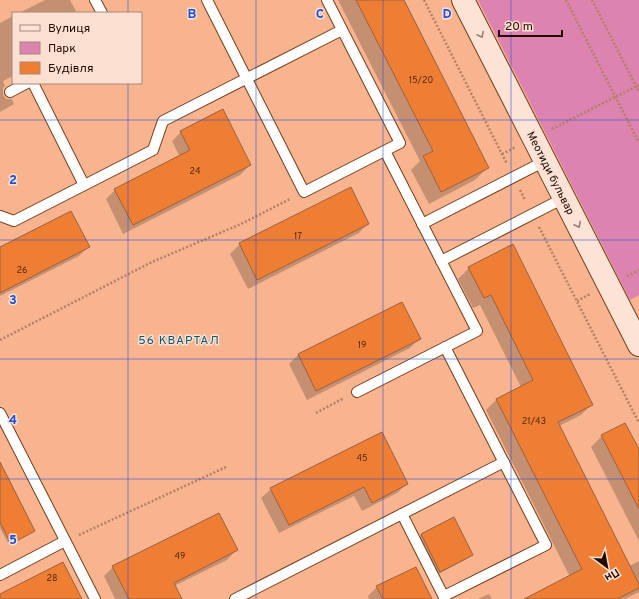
<svg xmlns="http://www.w3.org/2000/svg" width="639" height="599" viewBox="0 0 639 599" font-family="Overpass,sans-serif">
	<rect width="100%" height="100%" fill="#f7b48f"/>
	<path fill="#dd83af" d="M478,0H639V295L630,300Z"/>
	<g fill="#0003">
		<path d="M45,0H70L77,13H19Z"/>
		<path d="M338,0H403L488,167L475,180L429,204L411,170L420,161Z"/>
		<path d="M13,16V76L3,81L5,86L3,88V95L6,99H12L14,104L0,112V23Z"/>
		<path d="M181,132L250,165L240,175L123,234L106,199L115,190L180,157L172,141Z"/>
		<path d="M368,223L359,233L248,289L230,254L240,244Z"/>
		<path d="M88,247L79,256L0,296V248Z"/>
		<path d="M469,268L592,404L581,415L559,426L629,566L639,561V592L625,599H526L570,577L486,410L497,399L521,387L480,305L473,308L458,279Z"/>
		<path d="M402,303L420,338L410,348L307,400L289,364L298,355Z"/>
		<path d="M602,436L639,452V541L591,447Z"/>
		<path d="M0,465L34,531L9,545L0,528Z"/>
		<path d="M407,484L397,493L362,511L354,496L279,533L261,498L271,489Z"/>
		<path d="M454,519L472,554L467,559L435,576L416,540L421,535Z"/>
		<path d="M236,550L227,560L174,586L177,599H115L104,576L113,567Z"/>
		<path d="M377,587L431,599H369L368,596Z"/>
		<path d="M489,594L492,599H478Z"/>
	</g>
	<g fill="#ef7e35" stroke="#9c603d">
		<path d="M356,0H404L489,168L441,192L423,156L433,151Z"/>
		<path d="M223,109L251,165L133,225L114,189L190,150L180,131Z"/>
		<path d="M351,187L369,224L257,280L239,243Z"/>
		<path d="M71,211L90,247L0,293V247Z"/>
		<path d="M513,244L593,405L558,422L639,584V588L617,599H524L582,569L496,399L533,380L491,295L484,298L468,267Z"/>
		<path d="M402,302L421,339L316,391L298,354Z"/>
		<path d="M625,423L639,449V509L601,435Z"/>
		<path d="M382,432L408,484L372,503L364,487L289,525L270,488Z"/>
		<path d="M0,462L35,531L11,544L0,522Z"/>
		<path d="M219,513L238,550L174,583L182,599H129L112,566Z"/>
		<path d="M454,517L473,555L440,572L421,534Z"/>
		<path d="M63,562L82,599H0V594Z"/>
		<path d="M416,567L432,599H383L376,586Z"/>
	</g>
	<g fill="none" stroke-linecap="round" stroke-linejoin="round">
		<defs>
			<g id="lane">
				<path d="M95,0L102,13"/>
				<path d="M207,0L304,192L400,143L327,0"/>
				<path d="M33,83L84,185"/>
				<path d="M10,92L27,83"/>
				<path d="M0,216L14,221L153,150L163,121L342,30"/>
				<path d="M422,224L545,161"/>
				<path d="M441,261L564,198"/>
				<path d="M357,392L477,331L385,151"/>
				<path d="M0,413L95,599"/>
				<path d="M402,514L445,599"/>
				<path d="M0,575L65,541"/>
				<path d="M444,596L546,545L445,347"/>
				<path d="M235,599L504,462"/>
			</g>
			<g id="secondary">
				<path id="s1" d="M463,0L639,345"/>
			</g>
		</defs>
		<use href="#lane" stroke="#763d19" stroke-width="12"/>
		<use href="#secondary" stroke="#763d19" stroke-width="24"/>
		<g stroke="#b57f63" stroke-width="2.5" stroke-dasharray="2 2" stroke-linecap="butt">
			<path d="M424,0L507,164"/>
			<path d="M566,0L639,143"/>
			<path d="M592,0L639,92"/>
			<path d="M552,129L639,85"/>
			<path d="M502,154L516,147"/>
			<path d="M520,190L525,200"/>
			<path d="M539,227L639,423"/>
			<path d="M627,276L639,270"/>
			<path d="M577,301L590,294"/>
			<path d="M0,340L152,262L241,224L290,199"/>
			<path d="M316,413L344,398"/>
			<path d="M79,535L226,467"/>
		</g>
		<use href="#lane" stroke="#fff" stroke-width="10"/>
		<use href="#secondary" stroke="#fce3d5" stroke-width="22"/>
	</g>
	<defs><path id="oneway-chevron" d="M-2-3.5L2.5 0L-2 3.5" fill="none" stroke-width="1.6" stroke-linecap="round" stroke-linejoin="round"/></defs>
	<g stroke="#998175">
		<use href="#oneway-chevron" transform="translate(481 35) rotate(63)"/>
		<use href="#oneway-chevron" transform="translate(578 225) rotate(63)"/>
	</g>
	<path fill="none" stroke="#1d4ed8" stroke-width="1" stroke-opacity="0.55" d="M128,0V13M256,0V599M383,0V599M511,0V599M128,83V599M0,120H639M0,240H639M0,359H639M0,479H639"/>
	<g text-anchor="middle" stroke-width="3" stroke-linejoin="round" paint-order="stroke">
		<g font-size="9" fill="#54270d">
			<text x="421" y="83">15/20</text>
			<text x="195" y="174">24</text>
			<text x="298" y="239">17</text>
			<text x="22" y="273">26</text>
			<text x="362" y="348">19</text>
			<text x="534" y="424">21/43</text>
			<text x="362" y="461">45</text>
			<text x="180" y="559">49</text>
			<text x="52" y="581">28</text>
		</g>
		<g font-size="11" fill="#210a00" stroke="#fbdfd0">
			<text dy="4" stroke="none"><textPath href="#s1" startOffset="194">Меотиди бульвар</textPath></text>
		</g>
		<g font-size="12" letter-spacing="1" fill="#0d5772" stroke="#fbdfd0">
			<text x="179" y="344">56 КВАРТАЛ</text>
		</g>
	</g>
	<g font-size="13" text-anchor="middle" font-weight="bold" fill="#1d4ed8" stroke="#fbdfd0" stroke-width="3" stroke-linejoin="round" paint-order="stroke">
		<text x="192" y="18">B</text>
		<text x="320" y="18">C</text>
		<text x="447" y="18">D</text>
		<text x="13" y="184">2</text>
		<text x="13" y="304">3</text>
		<text x="13" y="424">4</text>
		<text x="13" y="544">5</text>
	</g>
	<rect x="12" y="12" width="130" height="72" fill="#fbdfd0" stroke="#a48a7d"/>
	<rect x="20" y="25" width="20" height="6" fill="#fce3d5" stroke="#a48a7d"/>
	<text x="48" y="32" font-size="12" fill="#210a00">Вулиця</text>
	<rect x="20" y="42" width="20" height="12" fill="#dd83af" stroke="#a48a7d"/>
	<text x="48" y="52" font-size="12" fill="#210a00">Парк</text>
	<rect x="20" y="62" width="20" height="12" fill="#ef7e35" stroke="#a48a7d"/>
	<text x="48" y="72" font-size="12" fill="#210a00">Будівля</text>
	<g transform="translate(607 567) rotate(148)" stroke="#fbdfd0" stroke-width="3" paint-order="stroke">
	<path d="M0-3L7 15L0 10L-7 15Z" fill="#210a00"/>
	<text y="-6" font-size="11" font-weight="bold" text-anchor="middle" fill="#210a00">Пн</text>
	</g>
	<path d="M499 30v6h63v-6" fill="none" stroke="#210a00" stroke-width="2"/>
	<text x="505" y="30" font-size="12" fill="#210a00" stroke="#fbdfd0" stroke-width="3" paint-order="stroke">20 m</text>
</svg>
